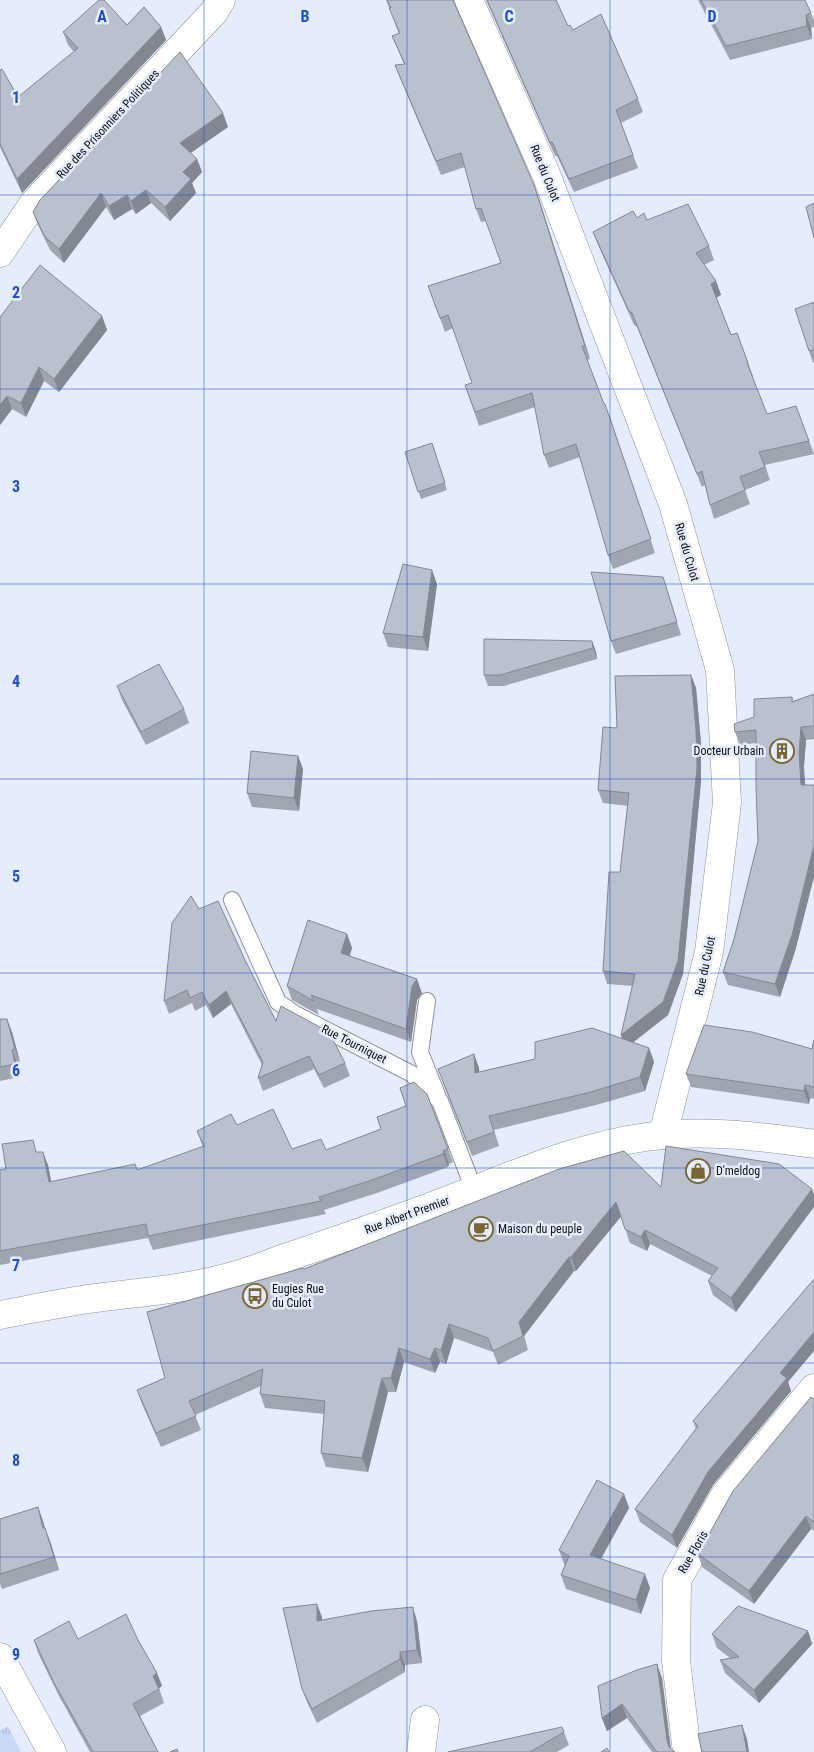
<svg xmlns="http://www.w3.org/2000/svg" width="814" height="1752" viewBox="0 0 814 1752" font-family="'Roboto Condensed',sans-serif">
	<defs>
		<pattern id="grass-tufts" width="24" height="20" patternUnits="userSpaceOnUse" patternTransform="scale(1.25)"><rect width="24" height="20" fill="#c9d8f7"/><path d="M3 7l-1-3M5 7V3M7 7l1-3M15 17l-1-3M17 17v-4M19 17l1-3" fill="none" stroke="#abb8d3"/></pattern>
	</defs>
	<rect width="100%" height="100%" fill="#e5edfc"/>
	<path fill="url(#grass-tufts)" d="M8,1726L21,1752H0V1730Z"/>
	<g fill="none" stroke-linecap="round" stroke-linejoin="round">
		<defs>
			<g id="service">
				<path d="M232,900L278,1002L295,1014L412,1074L440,1101L474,1190"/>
				<path d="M427,1001L420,1052L437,1095"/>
			</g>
			<g id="minor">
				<path d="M469,0L546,174L673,504L720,670L727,803L709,952L663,1135"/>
				<path d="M0,253L33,204L214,12L221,0"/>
				<path d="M421,1752L425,1720"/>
				<path d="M687,1752L676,1661L677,1580L725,1495L814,1388"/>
			</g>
			<g id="tertiary">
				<path d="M0,1315C32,1309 64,1302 96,1298C142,1292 188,1289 233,1276C251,1271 268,1264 285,1258C344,1238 403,1218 461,1195C521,1172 581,1146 646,1137C702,1129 758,1136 814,1144"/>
				<path d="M0,1657L52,1752"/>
			</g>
		</defs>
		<use href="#service" stroke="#8c93a1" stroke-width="18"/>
		<use href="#minor" stroke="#8c93a1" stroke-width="29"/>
		<use href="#tertiary" stroke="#8c93a1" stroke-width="29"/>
		<use href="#service" stroke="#fff" stroke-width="16"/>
		<use href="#minor" stroke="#fff" stroke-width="28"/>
		<use href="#tertiary" stroke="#fff" stroke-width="28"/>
	</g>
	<g fill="#9fa6b2">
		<path d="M386,0H454V3L539,199L590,359L587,360L604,404L610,417L655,553L613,569L608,555L580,457L549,468L544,455L535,407L479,426L465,385L472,383L453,328L445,332L428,286L501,263L486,221L481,222L476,209L465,167L441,175L400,78L395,65L404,64L392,36L399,34Z"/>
		<path d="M486,0H556L568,26L638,99L643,112L621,123L638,168L574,192L557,156H555Z"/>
		<path d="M698,0H805L814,20V27L811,28L812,39L730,60Z"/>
		<path d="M127,25L161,27L166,40L22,193L0,147V70L18,97L74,52L68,45L63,32Z"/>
		<path d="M228,127L190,153L197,159L202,172L192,183L196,193L170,221L151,203L136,214L132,209L114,220L106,207L64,263L50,250L38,225L33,212Z"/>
		<path d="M647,220L709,246L714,260L704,265L716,281L721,295L716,297L731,335L737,333L753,376L752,377L767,414L796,406L814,454L765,465L770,480L745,490L750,504L714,519L710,505L705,485L702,487L637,327L634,325L598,245L593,232Z"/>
		<path d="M814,302V362L813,363L809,351Z"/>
		<path d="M102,316L107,330L59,392L44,381L26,417L12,409L0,425V317Z"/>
		<path d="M432,443L447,490L421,499L405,452Z"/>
		<path d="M663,577L681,635L616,654L611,641Z"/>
		<path d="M437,584L428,651L388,647L383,633Z"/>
		<path d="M592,641L596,652L597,659L504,686H488L484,675Z"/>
		<path d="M691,675L696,688L701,743V781L683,974L668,1015L633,1042L649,1048L654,1062L645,1091L596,1105L494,1130L499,1146L472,1156L443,1083L474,1054L479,1068V1072L622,1039L621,1035L633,986L607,984L603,971L620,872L628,806L603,803L598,790L617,728Z"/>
		<path d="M117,686L184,709L189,723L146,745L122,700Z"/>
		<path d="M814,694V739L806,740L804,766L796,948L780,997L728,985L723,972L734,939L758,841L756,743L740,745L735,732L754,717L792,697L793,701Z"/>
		<path d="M298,756L303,769L299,811L252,807L247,793Z"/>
		<path d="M199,909L245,960L276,1021L345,1063L350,1076L324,1088L314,1069L263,1091L258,1078L262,1065L231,1004L213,1018L206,1005L195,1011L192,1003L169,1014L164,1001Z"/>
		<path d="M347,934L352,948L350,956L422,993L417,1000L411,1042L317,1009L319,1015L292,1000L287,986Z"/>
		<path d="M0,1019H7L12,1032L20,1062L17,1063L19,1077L0,1081Z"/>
		<path d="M814,1040V1099L810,1098L809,1104L691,1087L686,1074L812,1049Z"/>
		<path d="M427,1094L453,1162L449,1164L448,1167L377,1193L324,1210L326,1214L153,1250L148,1238L0,1265V1170L6,1169L38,1152L48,1165L51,1182L137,1170L203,1147L197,1131L237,1125L292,1149L326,1150L381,1129L377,1117L406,1106Z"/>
		<path d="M779,1164L736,1312L713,1295L708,1281L712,1276L650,1244L647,1251L630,1243L621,1217L576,1271H574L524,1336L528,1350L498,1365L493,1352L454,1338L446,1364L440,1362L435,1373L404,1362L396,1392H388L368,1472L326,1467L321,1453L324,1414L265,1408L260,1394L261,1386L195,1415L201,1430L161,1447L142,1404L137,1390L165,1378L304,1269L661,1187Z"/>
		<path d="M788,1382L791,1391L713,1485L677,1548L640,1522L635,1509L696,1429L693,1421Z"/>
		<path d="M814,1399V1531L811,1529L754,1604L702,1567L698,1554Z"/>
		<path d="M624,1494L629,1508L601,1559L650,1588L641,1614L566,1589L561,1575L565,1565L564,1564L559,1550Z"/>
		<path d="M38,1507L45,1528L50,1541L59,1570L2,1589L0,1584V1519Z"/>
		<path d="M322,1617V1620L417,1621L422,1663L405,1665V1672L317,1723L307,1702L302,1689Z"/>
		<path d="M808,1631L812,1644L759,1703L725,1673L720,1660L730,1658L717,1648L712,1634Z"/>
		<path d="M78,1639L138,1640L157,1673L162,1686L159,1688L164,1703L140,1716L158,1752H90L59,1696L38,1653L34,1640Z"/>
		<path d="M662,1678L671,1749L675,1752H652L627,1718L607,1731L602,1718Z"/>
		<path d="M564,1732L569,1745L557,1752H448Z"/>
	</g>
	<g fill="#828791">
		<path d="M806,15L811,28L812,39L807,26Z"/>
		<path d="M161,27L166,40L22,193L17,179Z"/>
		<path d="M223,113L228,127L185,157L180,143Z"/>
		<path d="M197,159L202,172L192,183L196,193L170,221L165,207L183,172Z"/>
		<path d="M534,185L539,199L590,359L585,346Z"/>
		<path d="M146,190L151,203L136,214L131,201Z"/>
		<path d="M101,193L106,207L64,263L59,249Z"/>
		<path d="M127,195L132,209L114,220L109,206Z"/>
		<path d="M716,281L721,295L716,298L711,284Z"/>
		<path d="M102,316L107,330L59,392L54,379Z"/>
		<path d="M39,367L44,381L26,417L21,403Z"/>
		<path d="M7,396L12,409L0,425V405Z"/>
		<path d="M432,570L437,584L428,651L423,637Z"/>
		<path d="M592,641L596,652L597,659L593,648Z"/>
		<path d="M691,675L696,688L701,743V781L683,974L668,1015L626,1048L621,1035L678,961Z"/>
		<path d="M801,727L806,740L804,766L806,798L801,785L799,753Z"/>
		<path d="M298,756L303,769L299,811L294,798Z"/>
		<path d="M814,845V877L796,948L780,997L775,984Z"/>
		<path d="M347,934L352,948L346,966L341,953Z"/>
		<path d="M417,979L422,993L417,1000L411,1042L406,1029L412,986Z"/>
		<path d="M226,991L231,1004L213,1018L209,1005Z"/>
		<path d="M7,1019L12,1032L20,1062L15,1049Z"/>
		<path d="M649,1048L654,1062L645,1091L640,1077Z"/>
		<path d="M12,1050L17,1063L19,1077L15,1064Z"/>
		<path d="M474,1054L479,1068L480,1087L475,1073Z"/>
		<path d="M805,1085L810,1098L809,1104L804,1091Z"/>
		<path d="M444,1150L449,1164L448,1167L443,1154Z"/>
		<path d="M43,1152L48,1165L54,1195L49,1182Z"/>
		<path d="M812,1189L814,1195V1207L736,1312L731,1298Z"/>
		<path d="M616,1202L621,1216L576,1271L571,1257Z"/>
		<path d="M645,1230L650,1244L647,1251L641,1237Z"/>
		<path d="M569,1257L574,1271L524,1336L528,1350L519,1322Z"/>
		<path d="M449,1324L454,1338L446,1364L441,1350Z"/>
		<path d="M814,1332V1351L788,1382L791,1391L713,1485L677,1548L672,1535L708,1472L780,1373Z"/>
		<path d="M399,1348L404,1362L396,1392L391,1378Z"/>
		<path d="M435,1348L440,1362L435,1373L430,1359Z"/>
		<path d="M382,1378L388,1392L368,1472L362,1458Z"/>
		<path d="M624,1494L629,1508L595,1569L590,1555Z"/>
		<path d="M38,1507L43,1521L48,1542L43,1528Z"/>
		<path d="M806,1516L811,1529L754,1604L749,1591Z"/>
		<path d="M45,1528L50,1541L59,1570L54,1557Z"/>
		<path d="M645,1574L650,1588L641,1614L636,1600Z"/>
		<path d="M317,1604L322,1617V1634L317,1621Z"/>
		<path d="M413,1607L417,1621L422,1663L417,1650Z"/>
		<path d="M808,1631L812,1644L759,1703L754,1690Z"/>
		<path d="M400,1652L405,1665V1672L400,1659Z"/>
		<path d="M657,1664L662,1678L671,1752L667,1740Z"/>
		<path d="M157,1673L162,1686L158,1689L153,1676Z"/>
		<path d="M622,1704L627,1718L607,1731L602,1718Z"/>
		<path d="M742,1725L747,1739L749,1752H747Z"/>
	</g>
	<g fill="#b9c1cf" stroke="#828791">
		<path d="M99,0H104L127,25L144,7L161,27L17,179L0,144V70L2,69L18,97L78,48L63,32Z"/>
		<path d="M387,0H453L534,185L585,346H582L604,404H605L651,539L608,555L576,444L544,455L532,393L475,412L465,385L472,383L448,315L440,318L428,286L501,263L481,208L476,209L461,153L436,161L395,65L405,64L392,36L400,33L389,8H391Z"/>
		<path d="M487,0H556L568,26L570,25L573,30L601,14L638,99L616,110L633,155L569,179L552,142L550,143Z"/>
		<path d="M701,0H805L811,13L806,15L807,26L726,46Z"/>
		<path d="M180,52L223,113L180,143L197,159L183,172L191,179L165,207L146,190L131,201L127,195L109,206L101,193L59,249L45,237L33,212L40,200Z"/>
		<path d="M814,203V238L806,207Z"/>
		<path d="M688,204L709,246L696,253L716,281L711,284L731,335L737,333L748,363H747L767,414L796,406L809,441L759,452L765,467L740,477L745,490L710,505L702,471L697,474L632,313L629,311L593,232L633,211L637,218L644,213L647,220Z"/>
		<path d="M40,265L102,316L54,379L39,367L21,403L7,396L0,405V317Z"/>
		<path d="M814,302V350L809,351L795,309Z"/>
		<path d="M432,443L445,483L418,492L405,452Z"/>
		<path d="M403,564L432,570L423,637L383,633Z"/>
		<path d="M591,572L663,577L677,622L611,641Z"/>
		<path d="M484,639L592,641L593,648L500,675H484Z"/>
		<path d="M159,664L184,709L141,732L117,686Z"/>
		<path d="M691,675L696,730L697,768L678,961L663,1002L621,1035L635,974L603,971L609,872H620L629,793L598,790L603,727L617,728L615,676Z"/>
		<path d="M814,694V726L801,727L799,753L801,785H814V845L792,935L775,984L723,972L734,939L758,841L756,788V730L735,732L734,724L754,717V699L792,697V702Z"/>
		<path d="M251,751L298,756L294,798L247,793Z"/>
		<path d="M191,896L199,909L218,901L245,960L276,1021L281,1006L329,1032L345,1063L319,1075L309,1056L258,1078L263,1062L226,991L209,1005L202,992L190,998L187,990L164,1001L172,923Z"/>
		<path d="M308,920L347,934L341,953L417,979L412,986L406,1029L311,995L314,1001L287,986Z"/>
		<path d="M0,1019H7L15,1049L12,1050L15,1064L0,1067Z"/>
		<path d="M704,1025L752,1032L812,1049L814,1040V1087L805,1085L804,1091L686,1074Z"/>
		<path d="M592,1028L649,1048L640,1077L591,1092L489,1116L494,1132L467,1142L438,1069L474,1054L475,1073L535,1059V1042Z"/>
		<path d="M414,1082L427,1094L448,1149L444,1150L443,1154L372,1180L319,1197L321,1201L148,1236L146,1224L0,1251V1170L6,1169L2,1144L33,1140L36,1152H43L49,1182L135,1164L137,1170L204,1146L197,1131L231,1114L237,1125L273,1109L292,1149L321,1139L326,1150L381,1129L377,1117L406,1106L400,1088Z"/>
		<path d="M666,1146L779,1164L812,1189L731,1298L708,1281L718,1268L645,1230L641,1237L625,1229L616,1202L571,1257H569L519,1322L523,1336L493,1351L488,1338L449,1324L441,1350L435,1348L430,1359L399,1348L391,1378H382L362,1458L321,1453L325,1401L260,1394L263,1369L189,1401L196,1416L156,1433L137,1390L165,1378L147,1312L303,1268L304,1269L559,1169L624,1151L661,1187Z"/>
		<path d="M814,1279V1332L780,1373L787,1378L708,1472L672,1535L635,1509L698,1426L693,1421Z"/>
		<path d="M811,1397L814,1399V1522L806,1516L749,1591L698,1554L733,1491Z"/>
		<path d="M597,1480L624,1494L590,1555L645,1574L636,1600L561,1575L569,1556L559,1550Z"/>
		<path d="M38,1507L43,1528H45L54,1557L0,1574V1519Z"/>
		<path d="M317,1604V1621L371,1611L413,1607L417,1650L400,1652V1659L312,1709L302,1689L283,1608Z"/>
		<path d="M738,1606L808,1631L754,1690L720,1660L739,1657L712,1634Z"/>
		<path d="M126,1614L138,1640L157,1673L153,1676L159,1689L133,1704L158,1752H93L54,1683L34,1640L69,1621L78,1639Z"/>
		<path d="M657,1664L667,1740L669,1747L675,1752H657L622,1704L602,1718L598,1686L637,1670Z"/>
		<path d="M742,1725L747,1752H702L698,1734Z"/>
		<path d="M562,1727L564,1732L530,1752H448Z"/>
		<path d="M607,1748L609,1752H601Z"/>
		<path d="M177,1749L178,1752H170Z"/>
	</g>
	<path fill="none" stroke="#1d4ed8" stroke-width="1" stroke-opacity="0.55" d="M204,0V1752M407,0V1752M610,0V1752M0,195H814M0,389H814M0,584H814M0,779H814M0,973H814M0,1168H814M0,1363H814M0,1557H814"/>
	<defs>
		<symbol id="building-ring" viewBox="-11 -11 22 22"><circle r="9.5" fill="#e5edfc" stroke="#786634" stroke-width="1.5"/><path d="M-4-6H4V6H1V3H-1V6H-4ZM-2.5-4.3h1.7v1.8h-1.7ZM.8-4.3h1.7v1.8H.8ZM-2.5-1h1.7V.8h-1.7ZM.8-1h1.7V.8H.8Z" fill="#786634"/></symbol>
		<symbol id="shop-ring" viewBox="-11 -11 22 22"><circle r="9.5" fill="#e5edfc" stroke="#786634" stroke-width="1.5"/><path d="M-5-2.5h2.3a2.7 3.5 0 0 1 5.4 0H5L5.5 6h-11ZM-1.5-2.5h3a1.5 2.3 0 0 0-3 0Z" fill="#786634"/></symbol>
		<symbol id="cafe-ring" viewBox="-11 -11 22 22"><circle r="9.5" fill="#e5edfc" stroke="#786634" stroke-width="1.5"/><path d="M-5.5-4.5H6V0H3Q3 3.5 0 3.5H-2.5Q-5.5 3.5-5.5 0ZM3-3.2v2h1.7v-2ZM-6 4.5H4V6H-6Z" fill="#786634"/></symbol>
		<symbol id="bus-ring" viewBox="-11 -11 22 22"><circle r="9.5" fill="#e5edfc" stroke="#786634" stroke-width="1.5"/><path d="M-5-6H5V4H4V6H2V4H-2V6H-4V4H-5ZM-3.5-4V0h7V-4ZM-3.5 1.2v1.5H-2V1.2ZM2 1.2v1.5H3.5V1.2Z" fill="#786634"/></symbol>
	</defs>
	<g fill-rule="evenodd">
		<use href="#building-ring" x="768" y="737" width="28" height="28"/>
		<use href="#shop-ring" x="684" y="1157" width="28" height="28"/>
		<use href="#cafe-ring" x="467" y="1215" width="28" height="28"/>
		<use href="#bus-ring" x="241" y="1282" width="28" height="28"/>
	</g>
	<g text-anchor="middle" stroke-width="5" stroke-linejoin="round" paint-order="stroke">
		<g font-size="12" fill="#0f1116" stroke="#e5edfc">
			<text transform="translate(108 124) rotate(-47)" y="4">Rue des Prisonniers Politiques</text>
			<text transform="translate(545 173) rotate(68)" y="4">Rue du Culot</text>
			<text transform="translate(687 552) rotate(74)" y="4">Rue du Culot</text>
			<text transform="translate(705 966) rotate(-78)" y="4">Rue du Culot</text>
			<text transform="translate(354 1044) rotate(27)" y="4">Rue Tourniquet</text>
			<text transform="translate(407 1215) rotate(-20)" y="4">Rue Albert Premier</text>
			<text transform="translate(693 1552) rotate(-60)" y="4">Rue Floris</text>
		</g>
		<g font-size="12" fill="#0f1116" stroke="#e5edfc" text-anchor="start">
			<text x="764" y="755" text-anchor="end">Docteur Urbain</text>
			<text x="716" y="1175">D'meldog</text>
			<text x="498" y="1233">Maison du peuple</text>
			<text x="272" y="1293">Eugies Rue<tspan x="272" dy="14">du Culot</tspan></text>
		</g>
	</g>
	<g font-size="16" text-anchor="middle" font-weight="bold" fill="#1d4ed8" stroke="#e5edfc" stroke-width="5" stroke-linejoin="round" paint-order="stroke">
		<text x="102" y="22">A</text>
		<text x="305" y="22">B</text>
		<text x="509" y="22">C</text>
		<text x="712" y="22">D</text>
		<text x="16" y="103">1</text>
		<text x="16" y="298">2</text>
		<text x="16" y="492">3</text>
		<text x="16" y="687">4</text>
		<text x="16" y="882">5</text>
		<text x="16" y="1076">6</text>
		<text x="16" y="1271">7</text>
		<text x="16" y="1466">8</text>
		<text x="16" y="1660">9</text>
	</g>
</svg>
